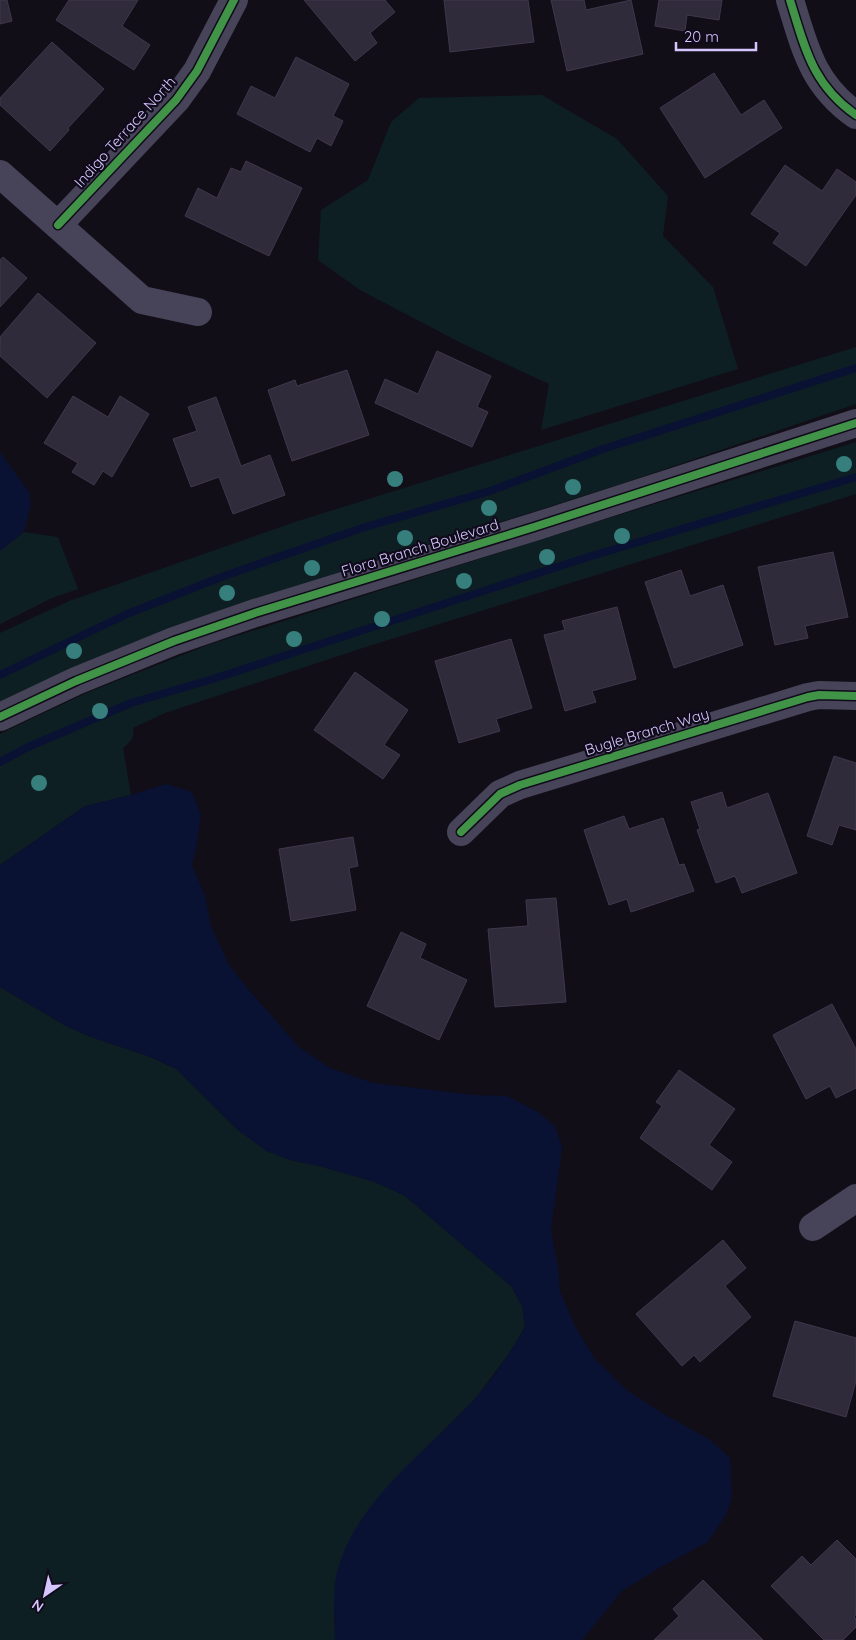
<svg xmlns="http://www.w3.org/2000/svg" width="856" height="1640" viewBox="0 0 856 1640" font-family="Quicksand,sans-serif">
	<rect width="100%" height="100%" fill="#110e18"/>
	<g fill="#0e1f23">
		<path d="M542,95L617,139L668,196L663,236L713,287L738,369L541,430L549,384L463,344L360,290L318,260L321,210L368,180L391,122L419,98Z"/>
		<path d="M856,347V404L627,482L352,569L0,702V633L69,601L298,521Z"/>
		<path d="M856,442V494L369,646L165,713L133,728C135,737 131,742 123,748L131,795L85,806L0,865V734L12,728L91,691L208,645L596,522Z"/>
		<path d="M24,532L58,537L78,589L52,598L0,624V551Z"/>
		<path d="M0,987L66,1026L91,1037L148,1056L176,1069L239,1131L290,1160L319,1166L375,1182L405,1196L511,1286L522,1306L525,1327L510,1352L476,1398L390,1484L369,1510L337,1573L334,1611L335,1640H0Z"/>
	</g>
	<g fill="#0a1233">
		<path d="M0,452L29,492L31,504L24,532L0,551Z"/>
		<path d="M166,784L192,792L201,815L197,843L192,865L205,896L211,926L229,965L248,989L299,1047L330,1068L373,1083L474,1095L507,1096L538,1112L555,1126L562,1147L551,1231L558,1266L560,1291L575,1326L594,1358L628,1391L659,1411L710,1440L730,1458L732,1498L726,1515L708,1542L659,1568L622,1591L582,1640H335C335,1621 332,1590 337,1572C357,1498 427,1452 475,1398C495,1377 511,1351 525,1327L522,1306L511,1286L405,1196L375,1182L319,1166L290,1160L266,1151L239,1131L176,1069L148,1056L91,1037L66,1026L0,987V865L85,806L131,795Z"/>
	</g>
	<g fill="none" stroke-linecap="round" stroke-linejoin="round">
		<g stroke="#0a1233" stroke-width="8">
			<path d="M0,675L127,614L224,576L365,527L490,491L603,449L856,368"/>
			<path d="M0,762L26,748L131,703L213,679L585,558L856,477"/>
		</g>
	</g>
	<g fill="#302b3b" stroke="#3f384c">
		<path d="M0,0H7L12,21L0,24Z"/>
		<path d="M69,0H138L122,26L150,45L134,70L56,20Z"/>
		<path d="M304,0H385L395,12L370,33L377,43L355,61Z"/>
		<path d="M444,0H528L534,42L450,52Z"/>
		<path d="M551,0H584L586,10L631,0L643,54L567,71Z"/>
		<path d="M659,0H722L719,20L687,15L685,31L655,26Z"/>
		<path d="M52,42L104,89L68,128L69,130L50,151L0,105V98Z"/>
		<path d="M296,57L349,84L333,116L343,121L331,146L317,138L310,152L237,114L251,86L275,98Z"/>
		<path d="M714,73L741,115L764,100L782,128L705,178L660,108Z"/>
		<path d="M246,161L302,188L269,256L185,216L198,188L217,198L231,168L241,172Z"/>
		<path d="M785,165L822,191L837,169L856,182V195L806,266L773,243L780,233L751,214Z"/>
		<path d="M3,257L27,278L0,307V260Z"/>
		<path d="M38,293L96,343L47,398L0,356V337Z"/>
		<path d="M437,351L491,376L477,407L488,412L472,447L375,403L385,379L418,394Z"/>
		<path d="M347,370L369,435L292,461L268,390L295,380L297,386Z"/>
		<path d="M73,396L108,417L120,396L149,414L112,477L103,471L94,485L72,472L78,463L44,443Z"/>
		<path d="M216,397L241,466L270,455L285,495L233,514L219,477L191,487L173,439L197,431L188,407Z"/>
		<path d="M833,552L848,617L805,626L808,638L775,645L758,567Z"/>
		<path d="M681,570L690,596L723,585L743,645L674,668L645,582Z"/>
		<path d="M617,607L636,679L592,691L596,702L565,711L544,635L565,630L562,621Z"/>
		<path d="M511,639L532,708L496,719L500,731L459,743L435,661Z"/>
		<path d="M355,672L408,710L384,745L400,755L383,779L314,730Z"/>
		<path d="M834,756L856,763V830L839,825L832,845L807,836Z"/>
		<path d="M722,792L727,808L768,793L797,873L742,893L735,876L716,883L697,830L700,829L691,802Z"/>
		<path d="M624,816L629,829L663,818L679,865L684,864L694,891L631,912L627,899L609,905L584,830Z"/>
		<path d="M353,837L358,866L349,868L356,910L291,921L279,849Z"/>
		<path d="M556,898L566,1002L495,1007L488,929L528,926L526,900Z"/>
		<path d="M401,932L426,944L420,958L467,980L439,1040L367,1006Z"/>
		<path d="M832,1004L856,1049V1088L836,1098L830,1086L806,1099L773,1035Z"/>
		<path d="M679,1070L735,1109L709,1145L732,1162L712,1190L640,1138L662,1106L656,1102Z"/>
		<path d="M723,1240L746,1268L725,1286L751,1317L700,1362L694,1355L682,1366L636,1314Z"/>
		<path d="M795,1321L856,1338V1381L846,1417L773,1396Z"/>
		<path d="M837,1540L856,1559V1615L854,1617L856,1619V1627L843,1640H824L771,1586L802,1556L811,1565Z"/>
		<path d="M703,1580L763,1640H654L679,1616L673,1609Z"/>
	</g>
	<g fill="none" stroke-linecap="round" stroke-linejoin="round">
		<g stroke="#474359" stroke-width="28">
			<path d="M790,0C805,48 812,84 856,115"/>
			<path d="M0,174L142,300L198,312"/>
			<path d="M58,225L176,100L197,71L234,0"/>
			<path d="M461,832L500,794L520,785L808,697L819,695L856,696"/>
			<path d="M813,1227L856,1198"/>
		</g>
		<path stroke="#474359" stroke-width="28" d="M0,717L76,681L174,641L255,613L534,527L856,423"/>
		<defs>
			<g id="cycleway">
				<path d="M790,0C805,48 812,84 856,115"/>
				<path d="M58,225L176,100L197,71L234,0"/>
				<path d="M0,717L76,681L174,641L255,613L534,527L856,423"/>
				<path d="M461,832L500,794L520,785L808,697L819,695L856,696"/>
			</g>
		</defs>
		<use href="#cycleway" stroke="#100b1b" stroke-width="11"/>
		<use href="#cycleway" stroke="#419447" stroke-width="8"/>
	</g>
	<g fill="#367f7d">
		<circle cx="844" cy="464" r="8"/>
		<circle cx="395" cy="479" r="8"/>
		<circle cx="573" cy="487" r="8"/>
		<circle cx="489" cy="508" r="8"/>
		<circle cx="622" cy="536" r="8"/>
		<circle cx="405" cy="538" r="8"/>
		<circle cx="547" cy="557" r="8"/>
		<circle cx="312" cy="568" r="8"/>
		<circle cx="464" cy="581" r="8"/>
		<circle cx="227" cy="593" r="8"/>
		<circle cx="382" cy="619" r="8"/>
		<circle cx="294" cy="639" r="8"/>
		<circle cx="74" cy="651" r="8"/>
		<circle cx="100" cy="711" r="8"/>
		<circle cx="39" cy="783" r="8"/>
	</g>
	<g text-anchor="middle" stroke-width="4.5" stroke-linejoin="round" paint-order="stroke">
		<g font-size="15" fill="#d5c6fe" stroke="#100b1b">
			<text transform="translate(125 132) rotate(-48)" y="5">Indigo Terrace North</text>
			<text transform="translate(420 548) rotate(-17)" y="5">Flora Branch Boulevard</text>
			<text transform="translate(647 732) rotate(-17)" y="5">Bugle Branch Way</text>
		</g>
	</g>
	<g transform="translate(45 1595) rotate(214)" stroke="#100b1b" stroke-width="4" paint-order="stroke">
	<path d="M0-4L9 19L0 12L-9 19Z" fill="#d5c6fe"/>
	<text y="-8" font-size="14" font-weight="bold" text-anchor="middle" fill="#d5c6fe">N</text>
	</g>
	<path d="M676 42v8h80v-8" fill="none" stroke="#d5c6fe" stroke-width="2.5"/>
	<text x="684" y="42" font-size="15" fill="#d5c6fe" stroke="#100b1b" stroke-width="4" paint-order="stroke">20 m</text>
</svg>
